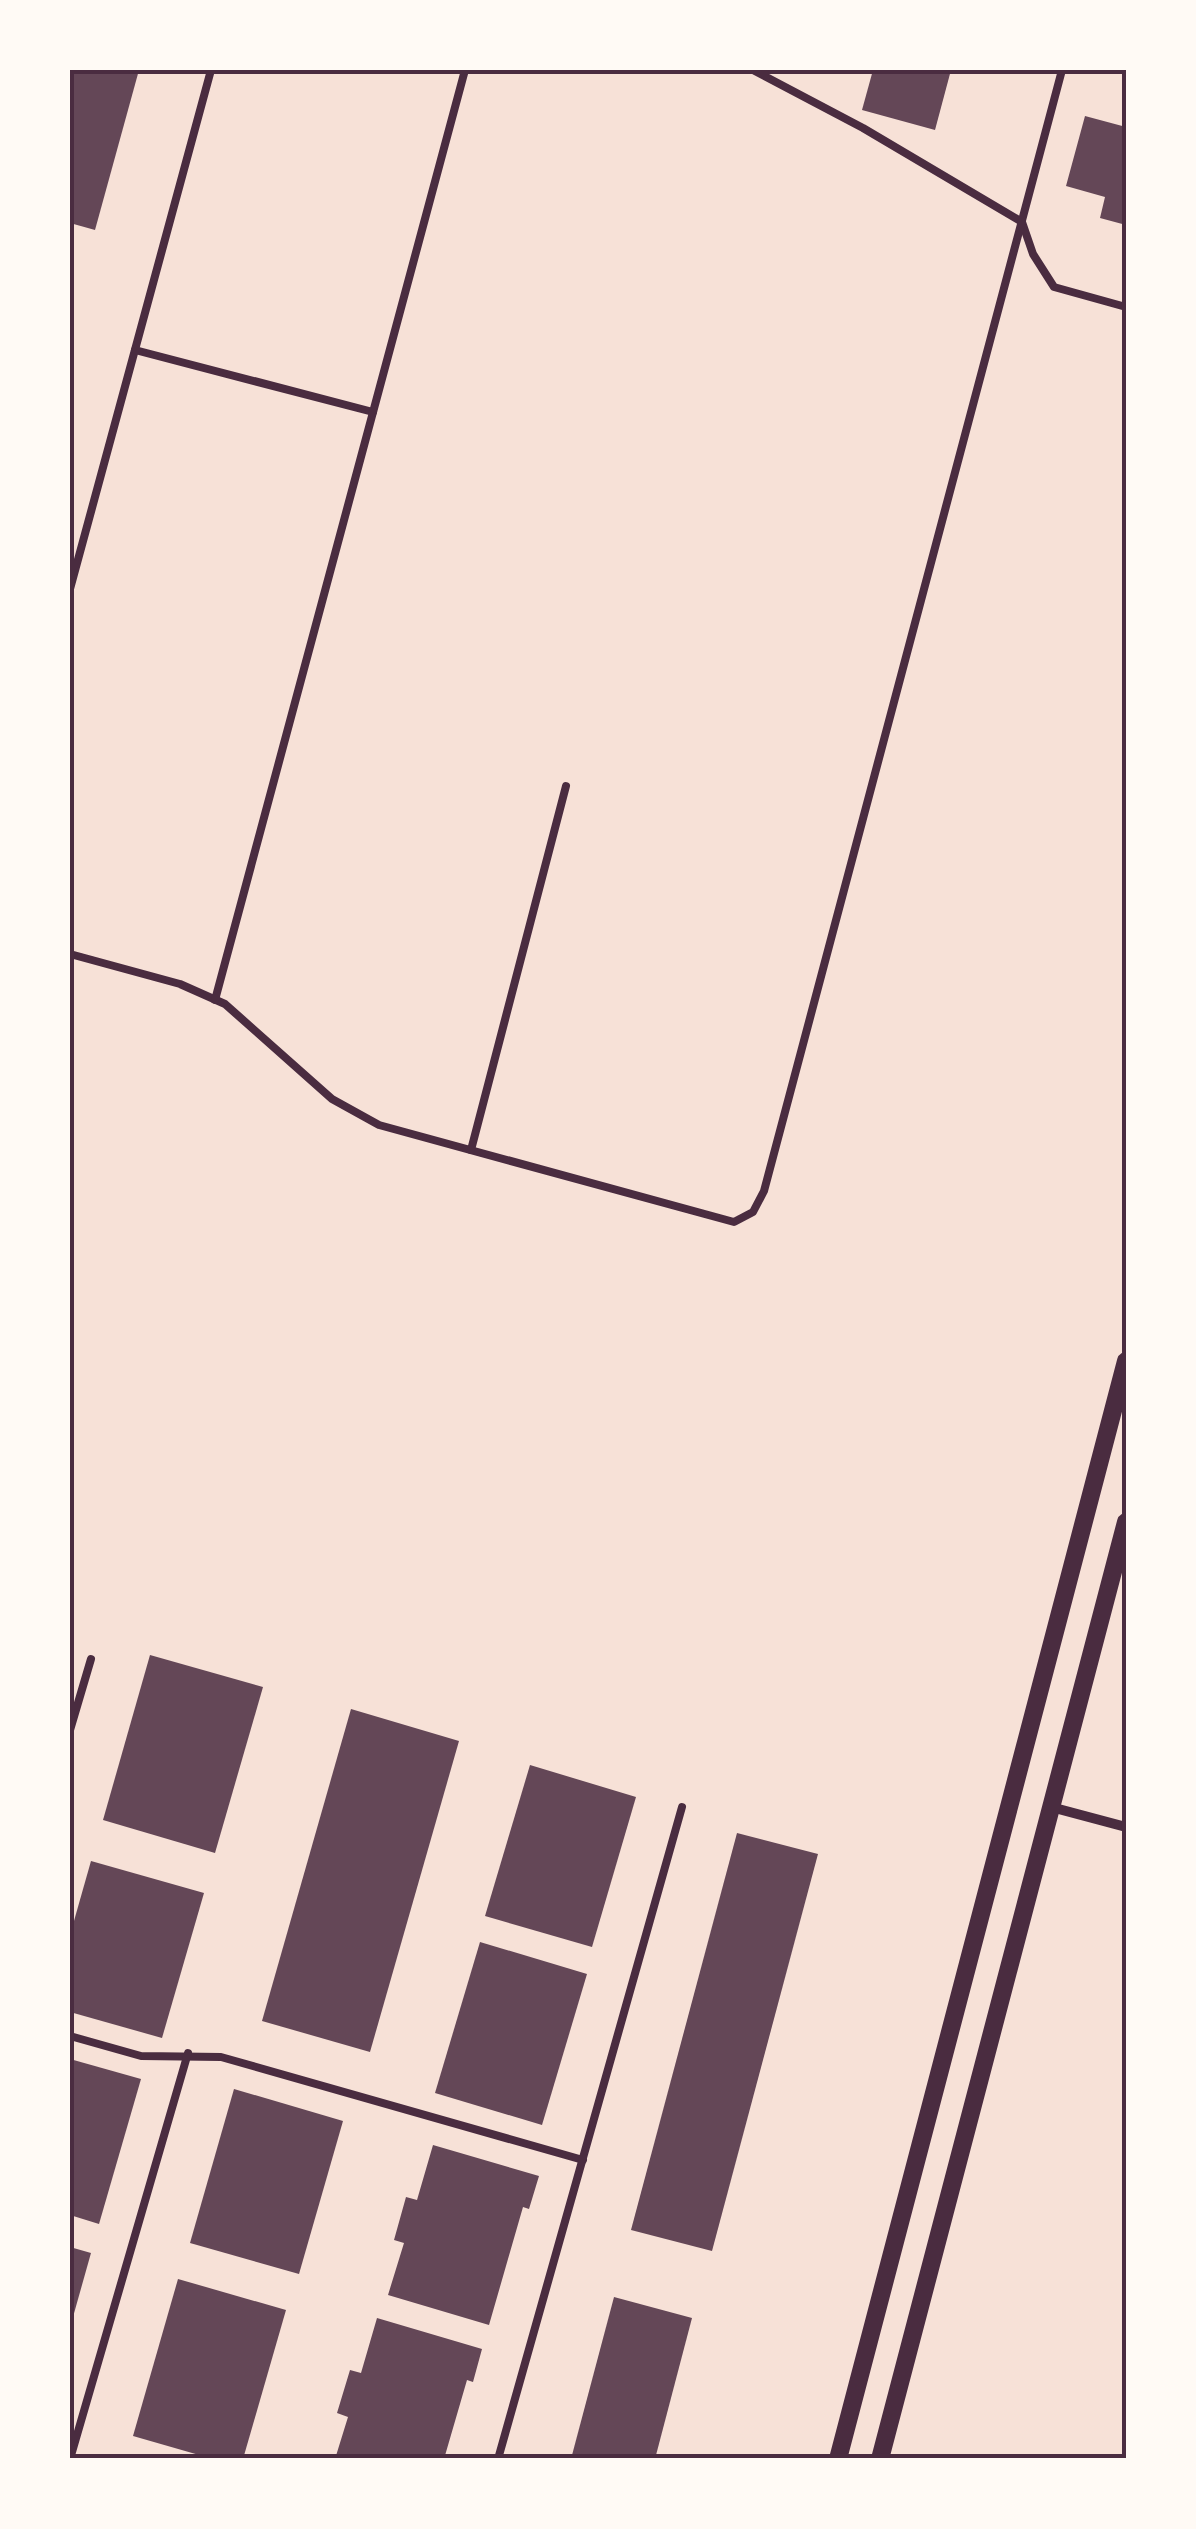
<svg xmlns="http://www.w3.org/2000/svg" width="1196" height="2529" viewBox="0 0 1196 2529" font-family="'Alegreya Sans',sans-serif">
	<rect width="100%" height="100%" fill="#f7e1d7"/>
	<g fill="#644757">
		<path d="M70,70H139L95,230L70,223Z"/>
		<path d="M873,70H951L935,130L862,110Z"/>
		<path d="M1085,116L1126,127V225L1100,218L1105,197L1066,186Z"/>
		<path d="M150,1655L263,1687L215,1853L103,1820Z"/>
		<path d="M351,1709L459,1741L370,2052L262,2021Z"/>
		<path d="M530,1765L636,1797L592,1947L485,1916Z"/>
		<path d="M737,1833L818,1854L712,2251L631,2230Z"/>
		<path d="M91,1861L204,1893L162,2038L70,2012V1935Z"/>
		<path d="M480,1942L587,1974L542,2125L435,2093Z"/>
		<path d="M70,2059L141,2079L99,2224L70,2215Z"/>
		<path d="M234,2089L343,2121L299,2274L190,2243Z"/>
		<path d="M433,2145L539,2176L529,2209L523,2207L489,2325L388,2295L404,2243L394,2240L406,2197L417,2200Z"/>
		<path d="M70,2247L91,2253L71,2324H70Z"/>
		<path d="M178,2279L286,2310L243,2459H213L133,2436Z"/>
		<path d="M614,2297L692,2318L655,2459H571Z"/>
		<path d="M377,2318L482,2349L473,2382L467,2380L444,2459H335L348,2417L337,2413L350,2370L361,2373Z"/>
	</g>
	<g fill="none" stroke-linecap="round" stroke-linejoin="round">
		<g stroke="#4a2c40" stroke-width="8">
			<path d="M753,70L863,128L1022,222L1033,254L1054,287L1126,307"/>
			<path d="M135,350L373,412"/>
			<path d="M70,589L211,70"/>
			<path d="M70,954L180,984L225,1004L332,1099L379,1125L734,1222L753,1212L764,1191L1062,70"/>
			<path d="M215,1000L465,70"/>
			<path d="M471,1150L566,786"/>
			<path d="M70,1730L91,1659"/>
			<path d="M70,2036L141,2056L221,2057L583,2160"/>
			<path d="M70,2459L188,2053"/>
			<path d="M498,2459L682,1807"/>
		</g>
		<path stroke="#4a2c40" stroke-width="10" d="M1051,1807L1126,1827"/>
		<g stroke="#4a2c40" stroke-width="18">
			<path d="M838,2459L1126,1361"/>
			<path d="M880,2459L1126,1522"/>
		</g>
	</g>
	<rect width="1196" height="2529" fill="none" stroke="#fffaf5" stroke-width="145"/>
	<rect x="72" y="72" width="1052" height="2384" fill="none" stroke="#4a2c40" stroke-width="4"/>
</svg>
